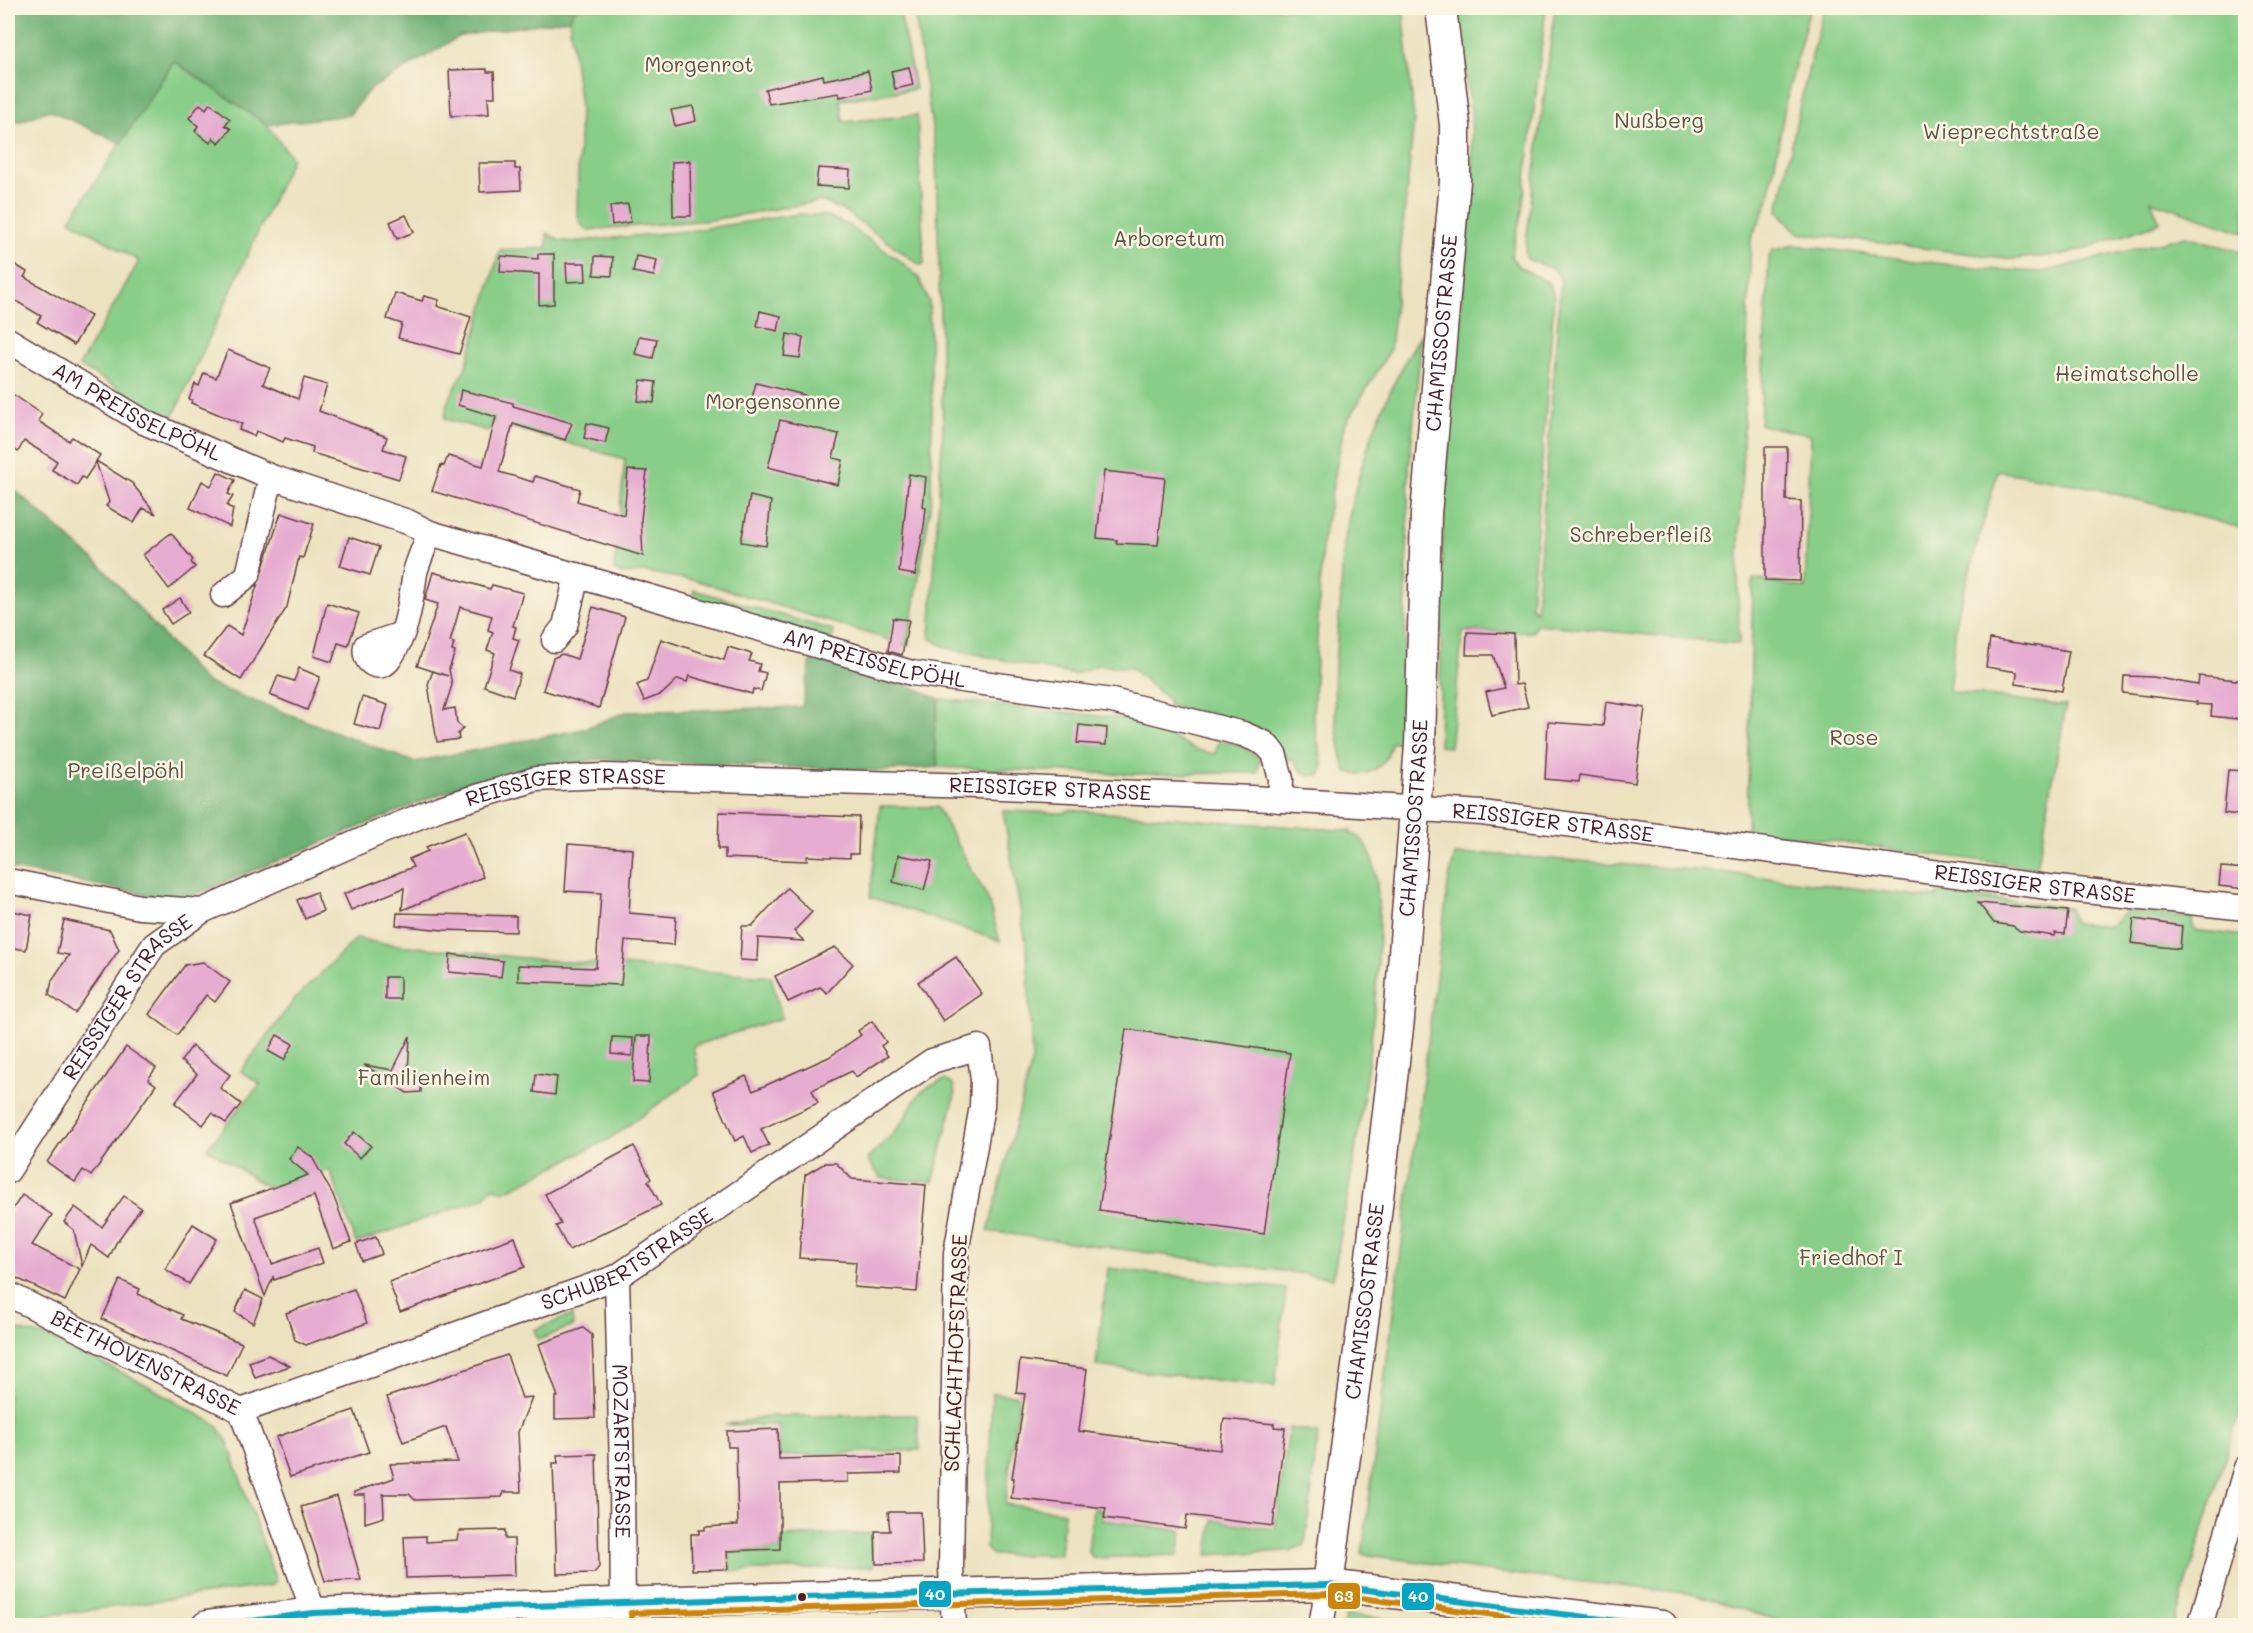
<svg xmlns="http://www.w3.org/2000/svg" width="2253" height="1633" viewBox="0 0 2253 1633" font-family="Mali,sans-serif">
	<rect width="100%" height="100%" fill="#fcf5e5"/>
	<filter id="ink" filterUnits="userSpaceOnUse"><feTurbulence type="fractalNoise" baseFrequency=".0167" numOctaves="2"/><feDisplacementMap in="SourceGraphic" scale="12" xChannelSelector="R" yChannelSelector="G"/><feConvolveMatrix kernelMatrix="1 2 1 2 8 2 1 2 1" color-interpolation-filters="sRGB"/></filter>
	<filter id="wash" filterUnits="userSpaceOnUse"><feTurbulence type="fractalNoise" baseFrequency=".008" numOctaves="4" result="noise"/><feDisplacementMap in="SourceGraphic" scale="24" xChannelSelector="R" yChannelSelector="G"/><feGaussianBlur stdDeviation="1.35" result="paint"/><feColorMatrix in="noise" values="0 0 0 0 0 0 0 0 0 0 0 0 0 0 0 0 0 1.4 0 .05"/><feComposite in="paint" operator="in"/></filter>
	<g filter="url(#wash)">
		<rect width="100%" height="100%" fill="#ede2c0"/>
		<g fill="#88ce88" stroke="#69765a" stroke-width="1.5">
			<path d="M576,8H899L915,89L840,100L843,122L917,115L924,264L920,265L846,212L821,201L711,220L587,230L581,224L577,214L580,107L569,19Z"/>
			<path d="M914,8H1403L1414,120L1390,350L1344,426L1322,544L1313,716L1323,769L1320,775L1310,776L1300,770L1294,761L1286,758L1265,733L1227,717L1168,706L1169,700L1131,668L1098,665L1074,675L947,648L930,638L943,428L936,153Z"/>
			<path d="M1456,8H1546L1522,212L1511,256L1518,266L1550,284L1554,298L1531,607L1536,611L1561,279L1554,269L1527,259L1525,252L1555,8H1810L1786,100L1768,203L1751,239L1738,574L1739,644L1536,624L1533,632L1463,631L1450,747L1439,746L1444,482L1473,177L1471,112Z"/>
			<path d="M1824,8H2245V233L2151,201L2160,223L2068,254L2014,259L1798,233L1778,211L1801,100Z"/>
			<path d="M174,61L267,125L292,158L172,419L79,366L139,261L70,220Z"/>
			<path d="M799,214L827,216L849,226L903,263L919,278L929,302L932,407L931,501L908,646L698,581L645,572L622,574L614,570L625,459L492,422L489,431L445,419L447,403L466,367L500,250L547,248V233L560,241L571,242L688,231Z"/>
			<path d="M2186,236L2245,253V529L2090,487L1998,471L1957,616L1949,691L2066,706L2037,868L1747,830L1753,579L1805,588L1811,435L1760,425L1769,257L1773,250L1794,245L1983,269L2043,272Z"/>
			<path d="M1422,333L1409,468L1402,742L1391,743C1387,766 1369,780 1346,771C1329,719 1334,663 1340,609C1342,588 1341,566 1344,545C1356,469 1381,398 1422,333Z"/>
			<path d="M694,590L833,630L832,641L692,599Z"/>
			<path d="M939,699L1139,720L1196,750L1215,754L1219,741L1238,744L1260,759L1257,773L1122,774L938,767L934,734Z"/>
			<path d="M880,806L937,807L987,897L1000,941L870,897Z"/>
			<path d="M1069,810L1351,831L1350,834C1420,840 1342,1224 1333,1278L988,1231L1032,1061L1027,949L1003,811L1064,813Z"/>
			<path d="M1487,854L1720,872L1936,898L1939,893L2070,908L2074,923L2109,926L2127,911L2192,918L2193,930L2245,936V1393L2174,1625H1791L1695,1594L1501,1573L1362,1554L1449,878L1455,855Z"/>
			<path d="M357,938L379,943L543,960L771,976L782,1018L693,1046L699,1075L609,1139L504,1192L493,1187L484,1198L356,1243L330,1170L270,1189L207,1148L260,1084L241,1071L295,999Z"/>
			<path d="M944,1080L953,1084L955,1095L933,1182L881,1178L867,1159C877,1149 888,1140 897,1129C917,1104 909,1093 944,1080Z"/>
			<path d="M1108,1268L1286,1289L1275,1387L1096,1366Z"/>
			<path d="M572,1315L573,1326L538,1340L534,1330Z"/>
			<path d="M8,1328L48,1337L145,1384L217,1425L228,1443L276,1581L273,1585L8,1621Z"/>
			<path d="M992,1393L1019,1396L1005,1504L1064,1512L1060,1555H992L986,1548Z"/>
			<path d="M917,1415L920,1450L780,1456L779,1425H725L772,1416Z"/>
			<path d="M1289,1428L1318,1433L1305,1545L1288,1551L1208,1555L1213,1520L1275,1529Z"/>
			<path d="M1093,1508L1102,1510V1520L1182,1531L1178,1555L1093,1558L1088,1552Z"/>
			<path d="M871,1533L873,1567L730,1571V1551L780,1549L783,1537Z"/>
			<path d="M1350,1615L1436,1625H1344L1345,1617Z"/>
		</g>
		<g fill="#6eb174" stroke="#5c6850" stroke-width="1.5">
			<path d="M8,8H576L569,19L460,36L369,90L349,115L267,125L174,61L121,143L49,110L8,126Z"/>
			<path d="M8,484L102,567L205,682L414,762L583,729L626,712L802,707L811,660L888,676L939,699L934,734L938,767L882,771L599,759L462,785L179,901L8,868Z"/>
		</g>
		<g id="blocks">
			<g fill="#e6acd1">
				<path d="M909,67L913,85L895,89L891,71Z"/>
				<path d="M487,69V72H494L495,97H488L489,114L451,116L449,70Z"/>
				<path d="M868,71L872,90L840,97L839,93L769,104L765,89L823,75L824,80Z"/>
				<path d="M210,103L230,119L225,125L231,129L219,143L213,138L210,143L195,131L198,126L189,118L200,104L206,109Z"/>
				<path d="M693,106L696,121L675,126L671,110Z"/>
				<path d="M690,161L691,216H673L672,162Z"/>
				<path d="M479,163H515V169H520L521,190L480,192Z"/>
				<path d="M818,168L850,170L849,188L816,186Z"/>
				<path d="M628,204L631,222L612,225L610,206Z"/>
				<path d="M406,215L414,232L397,239L390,222Z"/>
				<path d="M538,254H554V304L539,305V274L500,272L501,256L538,259Z"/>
				<path d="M595,256L613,257L612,276L594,275Z"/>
				<path d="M636,256L657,260L654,276L633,272Z"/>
				<path d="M8,260L27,272L24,277L91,316L74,345L37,322L41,316L11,298L8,304Z"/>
				<path d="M566,263H585L586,281L567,282Z"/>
				<path d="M395,293L422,301L424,296L439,300L437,306L471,317L459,354L398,338L402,324L387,319Z"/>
				<path d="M760,311L781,316L778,331L757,326Z"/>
				<path d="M787,334L803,337L800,358L784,356Z"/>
				<path d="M639,336L657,339L653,358L635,354Z"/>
				<path d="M228,350L270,368L263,384L298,399L304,378L327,385L319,411L387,437L383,449L406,456L399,479L312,453L313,447L285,438L283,442L256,431L254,436L239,430L242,424L191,403L192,400L189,399L195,384L199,386L204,373L216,378Z"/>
				<path d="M641,380L656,382L654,403L638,401Z"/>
				<path d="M756,383L805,395L802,409L752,398Z"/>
				<path d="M461,390L513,403V406L572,423L565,440L513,424L499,472L533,482L535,476L580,489L577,501L624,515L628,470L647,471L641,519L643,556L432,491L441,465L444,466L448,456L483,466L496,417L458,405Z"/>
				<path d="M8,391L42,414L38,421L69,441L72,437L100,455L96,461L132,483L156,514L143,508L134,523L106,506L109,502L96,462L85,479L82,477L77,485L52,470L57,461L24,441L18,452L8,445Z"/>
				<path d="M780,420L839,434L833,458L843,460L838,485L768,467Z"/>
				<path d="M587,423L609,428L605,443L584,438Z"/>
				<path d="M1765,447H1787L1786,500L1801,501L1800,581L1765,580Z"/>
				<path d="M1104,471L1165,478L1158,545L1116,543L1117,540L1097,538Z"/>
				<path d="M218,472L235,480L228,494L233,496L227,506L233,509L230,527L190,508L202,481L211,486Z"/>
				<path d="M909,474L926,477L923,507L926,508L924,526L915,575L899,572Z"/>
				<path d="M750,496L771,501L766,546L741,542Z"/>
				<path d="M281,513L314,524L303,558L299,557L287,607L241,680L204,656L227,626L241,635Z"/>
				<path d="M171,533L193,560L191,562L195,567L169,589L143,555Z"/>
				<path d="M349,537L379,547L370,575L340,566Z"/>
				<path d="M433,572L490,589L492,585L523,593L513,626L516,627L513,638L519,640L509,670L520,674L513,696L484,686L495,653L487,650L493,632L488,630L492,616L460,607L450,642L454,643L452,651L455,652L449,669L452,685L444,710L455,708L457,723L463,728L458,734L459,739L437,742L428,684L433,671L448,676L417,666L438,604L425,600Z"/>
				<path d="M180,598L189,612L171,624L162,610Z"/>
				<path d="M327,603L359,613L348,646L338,643L332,662L314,656Z"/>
				<path d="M593,607L625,617L599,708L543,690L553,658L562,654L577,659Z"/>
				<path d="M893,618L909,620L902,655L888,651Z"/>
				<path d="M1467,632L1514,634L1515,685L1522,684L1528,707L1492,715L1486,692L1504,688L1493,655H1466Z"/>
				<path d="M661,639L724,660L728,647L752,654L749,661L760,664L758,671L766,673L761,691L753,689L752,694L689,676L687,682L678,679L662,694L644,701L637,685L647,681Z"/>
				<path d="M1990,639L2069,651L2062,691L2016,684L2017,672L1986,667Z"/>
				<path d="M299,668L320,677L307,710L270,695L278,676L294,681Z"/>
				<path d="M2124,676L2153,677L2198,685L2199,676L2246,681V720L2211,716L2212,705L2196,704L2197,702L2123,693Z"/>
				<path d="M362,697L388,705L380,731L354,724Z"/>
				<path d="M1606,702L1645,708L1635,783L1580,775L1579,782L1545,779L1548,722L1603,726Z"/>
				<path d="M1079,725L1107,728L1106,745L1077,743Z"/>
				<path d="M2228,770L2246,771V816L2224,813Z"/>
				<path d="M719,812L859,817L858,854H850V858L807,856V861L725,858V849H718Z"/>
				<path d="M465,832L483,877L402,910L404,888L351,910L344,894L413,867L409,859L428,851L426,847Z"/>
				<path d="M568,844L633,849L629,913L676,917L674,945L625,941L621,985L518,981V965L596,968L601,893L565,891Z"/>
				<path d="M898,855L932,861L924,890L893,882Z"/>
				<path d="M2221,867L2246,869V889L2219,886Z"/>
				<path d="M787,888L812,912L794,931L804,941L758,938L757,961L740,960L742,926H752Z"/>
				<path d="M316,892L323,911L305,919L297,900Z"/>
				<path d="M1978,903L2068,911L2065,934L2055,933L2054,936L2020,931L2013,926L1994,923Z"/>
				<path d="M8,910L32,915L26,950L8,947Z"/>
				<path d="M397,913L516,916V932L443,930L396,925Z"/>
				<path d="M2134,919L2182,926L2180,949L2131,943Z"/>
				<path d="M64,920L110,930L119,950L75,1013L49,995L52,980L69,955L57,953Z"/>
				<path d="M835,947L853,964L827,993L820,987L788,1002L775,976Z"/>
				<path d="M450,954L503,961L501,977L449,972Z"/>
				<path d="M956,957L982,994L943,1021L918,982Z"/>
				<path d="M203,962L230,982L215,1002L206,995L177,1035L149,1014L185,965Z"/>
				<rect x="385" y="977" width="15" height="22"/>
				<path d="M872,1021L886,1042L881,1046L888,1056L856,1077L852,1071L812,1090L818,1103L761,1129L769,1145L752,1153L744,1136L735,1141L713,1091L746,1076L753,1091L829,1057L861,1035L858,1031Z"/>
				<path d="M1126,1029L1290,1053L1264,1234L1099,1210Z"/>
				<path d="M277,1035L293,1044L284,1060L268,1051Z"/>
				<path d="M410,1036L408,1073L421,1075V1092L407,1093L364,1065L393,1070Z"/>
				<path d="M636,1036H651L649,1083L633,1082Z"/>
				<path d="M612,1037L633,1038L632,1056L611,1054Z"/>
				<path d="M192,1046L230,1075L220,1088L241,1104L226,1123L212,1113L203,1125L175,1103L197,1074L181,1061Z"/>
				<path d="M126,1047L156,1068L148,1079L156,1085L91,1176L83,1170L75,1182L47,1162Z"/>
				<path d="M536,1074L557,1077L555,1095L534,1092Z"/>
				<path d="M354,1132L371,1146L360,1158L344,1144Z"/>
				<path d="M634,1146L651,1179L648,1181L661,1205L569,1250L556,1226L561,1224L545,1194Z"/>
				<path d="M298,1147L312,1157L333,1195L351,1242L333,1249L314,1196L255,1217L272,1264L318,1248L323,1263L274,1280L273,1277L265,1296L231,1203L308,1175L289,1159Z"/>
				<path d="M825,1163H836L852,1179L926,1185L917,1292L854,1287L856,1262L799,1258L805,1175Z"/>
				<path d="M22,1195L52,1215L32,1245L80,1269L65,1301L8,1274V1216Z"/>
				<path d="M124,1196L141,1208L116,1243L109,1258L91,1245L82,1266L74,1230L64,1222L75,1207L102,1227Z"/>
				<path d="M193,1224L217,1239L189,1284L165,1269Z"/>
				<path d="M376,1237L382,1254L362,1261L356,1244Z"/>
				<path d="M515,1237L525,1267L400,1312L389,1282Z"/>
				<path d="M120,1280L140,1289L138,1294L183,1315L181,1319L242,1343L227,1376L102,1319Z"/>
				<path d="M354,1289L367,1323L306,1345L295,1340L286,1313Z"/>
				<path d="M245,1290L263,1299L253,1323L235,1312Z"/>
				<path d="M583,1328L592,1335L595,1418L555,1419V1397H558L539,1344Z"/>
				<path d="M268,1355L290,1366L255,1378L249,1362Z"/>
				<path d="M507,1355L522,1398L532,1397L518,1432L521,1492H504L502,1497L447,1499L415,1500L409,1494H383L384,1517L365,1523V1495H354V1492L394,1478L390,1464L458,1462L446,1427L403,1442L387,1397Z"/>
				<path d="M1020,1360L1087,1369L1079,1431L1220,1450L1224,1419L1274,1424V1427L1285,1428L1273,1526L1187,1515L1185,1529L1104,1518L1106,1508L1011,1498L1014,1478H1012L1025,1394L1016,1393Z"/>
				<path d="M354,1410L369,1452L290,1477L276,1437Z"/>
				<path d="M778,1429L779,1459L901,1456V1473L848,1474V1482L780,1484V1549L727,1551L728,1569L692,1570L691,1534H699V1530H705V1527L738,1525L736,1447H728L727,1431Z"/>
				<path d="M596,1454L599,1567L594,1573L557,1574L553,1463H558L557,1455Z"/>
				<path d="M337,1496L361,1580L325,1581L301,1507Z"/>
				<path d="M888,1512H921L923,1563L876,1564L875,1531H890Z"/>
				<path d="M505,1530V1539H514L515,1575L406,1578L404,1537L426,1536V1542L457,1540L459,1531Z"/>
			</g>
		</g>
	</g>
	<g filter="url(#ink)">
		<use href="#blocks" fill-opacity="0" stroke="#623c41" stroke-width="1.5"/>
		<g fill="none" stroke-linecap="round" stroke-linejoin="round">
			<defs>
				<g id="minor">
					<path id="s1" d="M8,340L144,422L271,477L408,522L430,533L912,673L1112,701L1243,734L1264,743L1274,753L1281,779L1280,800"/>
					<path d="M223,595L248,575L271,477"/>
					<path d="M402,634L366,646C362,662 380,674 390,658C408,631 410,604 415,573C418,560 425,546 430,533"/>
					<path d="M554,640L565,626L577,575"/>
					<path d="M8,881L140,907L202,911"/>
					<path id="s2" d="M8,1171L154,945L202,911L383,831L440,808L536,779L604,776L978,786L1252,798L1482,813L2048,887L2246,908"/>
					<path id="s3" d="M617,1277L622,1469L623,1626"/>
					<path id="s4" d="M8,1294L241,1411L314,1613L313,1626"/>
					<path id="s5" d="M241,1411L617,1277L932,1061L979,1047L983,1080L982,1106L956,1253L951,1568L954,1626"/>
					<path d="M1321,1626L1328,1585"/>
					<path d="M2200,1626L2246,1468"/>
				</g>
				<g id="tertiary">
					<path id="s6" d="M1328,1585L1367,1291L1399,1019L1420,745L1426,514L1455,181V125L1441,8"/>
					<path d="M207,1626L314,1613L803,1597L1328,1585L1662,1626"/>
				</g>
			</defs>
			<use href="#minor" stroke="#623c41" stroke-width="27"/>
			<use href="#tertiary" stroke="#623c41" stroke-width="33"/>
			<use href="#minor" stroke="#fff" stroke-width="24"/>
			<use href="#tertiary" stroke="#fff" stroke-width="30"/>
			<defs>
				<path id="bus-1" d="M211,1626L314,1613L803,1597L1328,1585L1658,1626"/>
				<path id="bus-2" d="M632,1626L631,1613L1328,1594L1584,1626"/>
			</defs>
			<use href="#bus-1" stroke="#fcf5e5" stroke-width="10"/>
			<use href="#bus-2" stroke="#fcf5e5" stroke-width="10"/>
			<use href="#bus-1" stroke="#07a5c4" stroke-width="6"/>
			<use href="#bus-2" stroke="#cc840b" stroke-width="6"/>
		</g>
	</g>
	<circle fill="#4a1f2b" stroke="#fcf5e5" stroke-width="2" cx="802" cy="1597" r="5"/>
	<g text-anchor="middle" stroke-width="5" stroke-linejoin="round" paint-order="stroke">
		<g font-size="21" fill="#5d5447" stroke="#fcf5e5">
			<text x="699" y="72">Morgenrot</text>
			<text x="1659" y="128">Nußberg</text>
			<text x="2011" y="139">Wieprechtstraße</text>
			<text x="1169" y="246">Arboretum</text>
			<text x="2127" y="381">Heimatscholle</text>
			<text x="773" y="409">Morgensonne</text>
			<text x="1641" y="542">Schreberfleiß</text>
			<text x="1854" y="745">Rose</text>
			<text x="126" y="778">Preißelpöhl</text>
			<text x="424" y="1085">Familienheim</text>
			<text x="1851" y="1265">Friedhof I</text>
		</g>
		<g font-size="21" fill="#4a1f2b" stroke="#fcf5e5">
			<text dy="7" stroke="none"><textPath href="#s6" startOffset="1258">CHAMISSOSTRASSE</textPath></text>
			<text dy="7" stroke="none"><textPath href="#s1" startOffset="148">AM PREISSELPÖHL</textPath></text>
			<text dy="7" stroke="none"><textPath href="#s1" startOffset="928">AM PREISSELPÖHL</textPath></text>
			<text dy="7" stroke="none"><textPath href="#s2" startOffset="716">REISSIGER STRASSE</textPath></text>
			<text dy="7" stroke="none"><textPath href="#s2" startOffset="1202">REISSIGER STRASSE</textPath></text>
			<text dy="7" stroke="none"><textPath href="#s6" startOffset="772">CHAMISSOSTRASSE</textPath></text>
			<text dy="7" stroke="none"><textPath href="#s2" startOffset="1706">REISSIGER STRASSE</textPath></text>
			<text dy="7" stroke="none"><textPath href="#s2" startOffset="2192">REISSIGER STRASSE</textPath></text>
			<text dy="7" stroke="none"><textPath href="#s2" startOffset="212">REISSIGER STRASSE</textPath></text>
			<text dy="7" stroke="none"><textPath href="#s5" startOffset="416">SCHUBERTSTRASSE</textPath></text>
			<text dy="7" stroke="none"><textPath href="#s6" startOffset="286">CHAMISSOSTRASSE</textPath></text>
			<text transform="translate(956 1353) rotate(-88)" y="7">SCHLACHTHOFSTRASSE</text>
			<text dy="7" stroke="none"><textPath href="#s4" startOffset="154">BEETHOVENSTRASSE</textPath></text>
			<text dy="7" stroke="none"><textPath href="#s3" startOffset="174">MOZARTSTRASSE</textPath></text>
		</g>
	</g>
	<g stroke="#fcf5e5" stroke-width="2">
		<rect x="918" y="1580" width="34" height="28" rx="6" fill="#07a5c4"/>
		<rect x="1327" y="1582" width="34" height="28" rx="6" fill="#cc840b"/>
		<rect x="1401" y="1582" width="34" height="29" rx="6" fill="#07a5c4"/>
	</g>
	<g font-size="16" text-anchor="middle" font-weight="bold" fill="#fff">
		<text x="935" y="1600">40</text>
		<text x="1344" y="1602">63</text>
		<text x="1418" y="1602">40</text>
	</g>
	<rect width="2253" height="1633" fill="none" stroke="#fcf5e5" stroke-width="30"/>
</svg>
